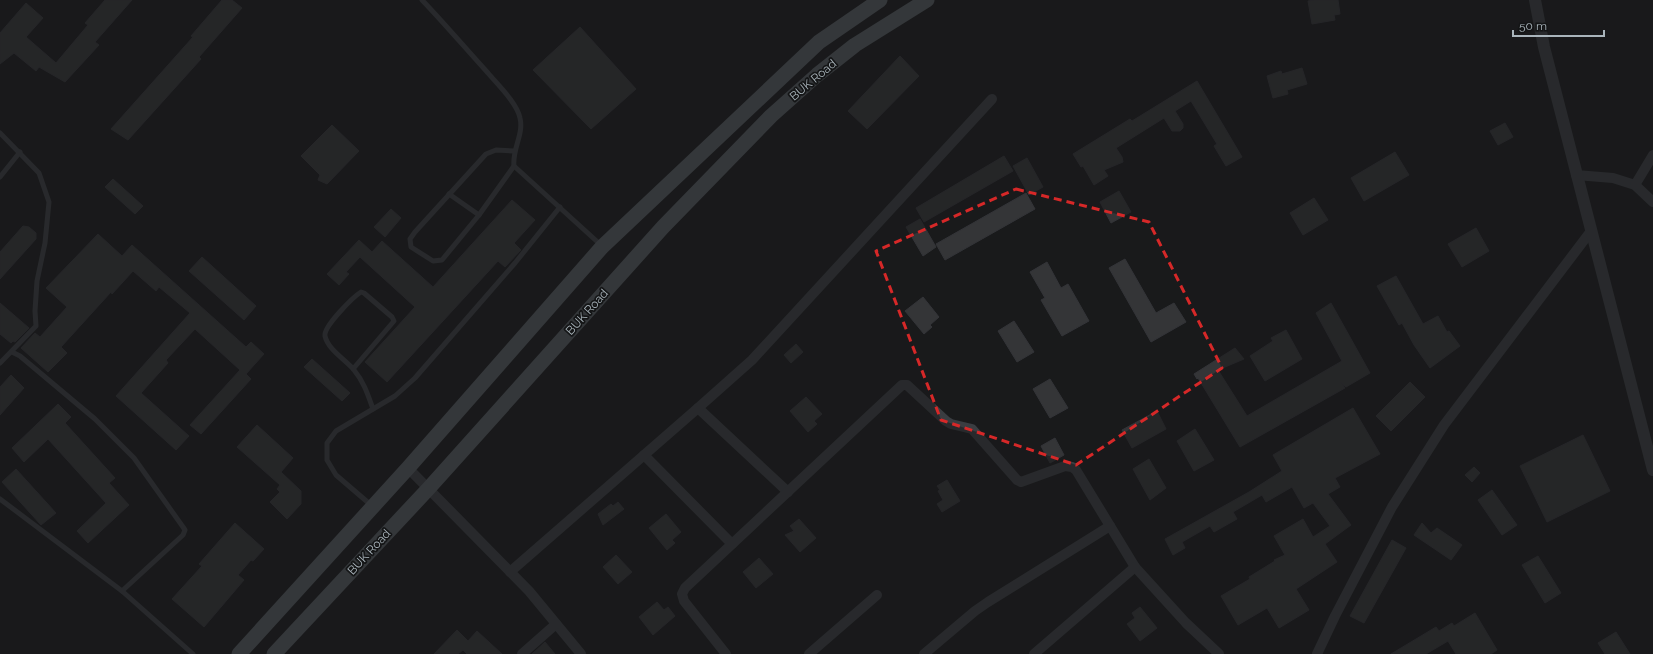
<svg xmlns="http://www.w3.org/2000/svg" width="1653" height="654" viewBox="0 0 1653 654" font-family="Raleway,sans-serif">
	<rect width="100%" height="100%" fill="#191a1b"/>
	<g fill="#343537" stroke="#333438">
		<path d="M105,0H132L95,42L99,45L65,82L39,67L36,71L14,53L0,64V33L26,3L43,18L26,37L56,63L88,25L85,23Z"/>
		<path d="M222,0H232L242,8L199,57L201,59L128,140L111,129L193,37L191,36Z"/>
		<path d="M1314,0H1338L1340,14L1334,15L1335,20L1312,24L1308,1Z"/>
		<path d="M580,27L636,89L591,129L533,70Z"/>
		<path d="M900,56L919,76L867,129L848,111Z"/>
		<path d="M1302,68L1307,84L1287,90L1288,94L1273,98L1267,76L1281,71L1282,74Z"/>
		<path d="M1197,81L1242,157L1226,166L1214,146L1217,144L1191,101L1175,111L1183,124V128L1180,131H1172L1164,118L1116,148L1122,157L1123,162L1104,170L1108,176L1094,185L1083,166L1081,167L1073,154L1130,119L1132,121Z"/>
		<path d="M1505,123L1513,137L1498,145L1490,131Z"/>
		<path d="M332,125L359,151L327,184L318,180L320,175L301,156Z"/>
		<path d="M1395,152L1409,175L1364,201L1351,178Z"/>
		<path d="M1004,156L1013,171L924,222L916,208Z"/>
		<path d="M1027,158L1043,187L1029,195L1013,166Z"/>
		<path d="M113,179L143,206L135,214L105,187Z"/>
		<path d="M1119,191L1131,212L1111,223L1100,202Z"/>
		<path d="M1026,193L1035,209L945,260L936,244Z"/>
		<path d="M1314,198L1328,220L1303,235L1290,213Z"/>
		<path d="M512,200L535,220L514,243L521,250L505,267L498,261L387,382L365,362L415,307L360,257L346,272L349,274L339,285L327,274L359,240L372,252L382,241L433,287Z"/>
		<path d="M391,209L401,218L385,237L374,227Z"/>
		<path d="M920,219L936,247L923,256L906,227Z"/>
		<path d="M23,226L29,227L36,233V239L0,279V252Z"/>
		<path d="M1476,228L1489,251L1462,267L1448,244Z"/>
		<path d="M98,234L122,256L132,245L246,347L251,342L264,354L246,374L251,379L201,434L190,425L240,370L195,329L166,360L168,363L141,393L189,436L176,450L116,396L190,313L159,287L156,291L133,271L112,294L111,292L61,347L67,353L48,372L21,348L35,333L40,337L67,307L46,288Z"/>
		<path d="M202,257L256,306L244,320L189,271Z"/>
		<path d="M1125,259L1156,313L1174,303L1186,322L1151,342L1109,268Z"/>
		<path d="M1047,262L1061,288L1068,284L1089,321L1062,336L1041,300L1045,298L1030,272Z"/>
		<path d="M1396,276L1423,324L1438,316L1447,332L1449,331L1460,346L1430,368L1414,345L1402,323L1399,325L1377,286Z"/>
		<path d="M923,297L939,317L930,325L932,327L924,334L905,311Z"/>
		<path d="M0,303L29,328L15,342L13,341L11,343L0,334Z"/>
		<path d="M1331,303L1370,373L1346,387L1341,382L1345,388L1240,447L1198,378L1197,379L1194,374L1235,348L1244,359L1218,370L1247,416L1342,361L1316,313Z"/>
		<path d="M1014,321L1034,352L1017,362L998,331Z"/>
		<path d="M1286,330L1302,359L1265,381L1250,356L1273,341L1271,338Z"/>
		<path d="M796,344L803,352L791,363L784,355Z"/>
		<path d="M312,359L350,393L342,401L304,367Z"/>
		<path d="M11,375L24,388L0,415V387Z"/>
		<path d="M1050,379L1068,408L1050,418L1033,389Z"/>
		<path d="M1410,382L1425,397L1391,431L1376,416Z"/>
		<path d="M806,397L822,414L814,421L817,424L808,432L790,411Z"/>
		<path d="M58,404L71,417L65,423L115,478L109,483L129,505L88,543L77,531L106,503L48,439L24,462L12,448Z"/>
		<path d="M1353,408L1380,454L1335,478L1340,487L1328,494L1351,525L1325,544L1337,562L1296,589L1309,610L1279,628L1267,608L1238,625L1221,596L1250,579L1249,577L1275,561L1274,560L1285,555L1274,536L1303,519L1313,537L1330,526L1313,503L1304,508L1292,487L1266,502L1262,495L1233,512L1237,519L1214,532L1210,526L1182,542L1185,548L1173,555L1165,539L1249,492L1282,471L1273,455Z"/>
		<path d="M1157,411L1166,429L1132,448L1122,430Z"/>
		<path d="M257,425L293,458L281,472L301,491V504L287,519L270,502L280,492L277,489L280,485L237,447Z"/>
		<path d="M1195,429L1214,460L1194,471L1177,441Z"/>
		<path d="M1583,435L1610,491L1547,522L1520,466Z"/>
		<path d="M1055,438L1064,455L1050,463L1041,446Z"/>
		<path d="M1149,459L1166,488L1150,500L1133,469Z"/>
		<path d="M1474,467L1480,473L1472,482L1465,475Z"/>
		<path d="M16,469L56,513L41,525L2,482Z"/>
		<path d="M947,480L960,501L942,512L937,504L943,500L938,491L940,490L937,486Z"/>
		<path d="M1492,490L1517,525L1502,535L1478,500Z"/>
		<path d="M618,502L624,509L603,525L598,514L611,504L613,506Z"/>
		<path d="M666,514L681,532L672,540L675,543L667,550L649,528Z"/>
		<path d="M799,519L816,538L800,552L785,535L794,531L790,526Z"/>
		<path d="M235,523L264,549L253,561L251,560L238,575L244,580L204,627L172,599L202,566L199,564Z"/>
		<path d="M1422,523L1431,533L1437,528L1462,545L1451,560L1414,535Z"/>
		<path d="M1392,540L1406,548L1364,623L1350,616Z"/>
		<path d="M616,555L632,572L618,584L603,567Z"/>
		<path d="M1538,556L1561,593L1545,603L1522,565Z"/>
		<path d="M759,558L773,574L756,588L743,572Z"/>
		<path d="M657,602L664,610L668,607L675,616L653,635L639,617Z"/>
		<path d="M1140,607L1157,628L1140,641L1127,624L1135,618L1132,613Z"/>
		<path d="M1475,613L1497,650L1491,654H1456L1448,641L1426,654H1391L1436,627L1439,631L1452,623L1454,626Z"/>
		<path d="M457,630L468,641L477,631L502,654H467L463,650L458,654H434Z"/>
		<path d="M1616,632L1630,654H1605L1598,643Z"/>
		<path d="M545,642L555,654H532Z"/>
	</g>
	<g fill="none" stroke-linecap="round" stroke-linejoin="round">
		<g stroke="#3a3d41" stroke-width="5">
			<path d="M422,0C445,24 466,49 488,73C498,85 517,103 520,118C524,134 512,149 514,166L602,246"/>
			<path d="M0,133L39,173L49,202L45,243L37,281L35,311L36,326L0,363"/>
			<path d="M514,166L479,215L442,260L433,261L411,247L410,239L415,232L486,154L496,150L514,151"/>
			<path d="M0,177L20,152"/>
			<path d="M449,194L479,215"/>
			<path d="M12,352L20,356L95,419L134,458L183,527L185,530L183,535L122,591"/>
			<path d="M353,369L394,321L392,317L364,293L361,292C353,297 323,327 325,336C328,350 346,360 354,370C364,382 368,395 373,409"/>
			<path d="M0,499L122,591L193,654"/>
			<path d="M371,505L336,475L327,460V443L336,431L395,396L415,378L515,263L560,207"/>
		</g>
		<g stroke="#3a3d41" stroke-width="10">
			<path d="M1576,175L1613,178L1635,185L1653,202"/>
			<path d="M1635,185L1653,155"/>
			<path d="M698,408L788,492"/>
			<path d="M644,455L732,544"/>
			<path d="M408,468L529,591L581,654"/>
			<path d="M510,572L698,408L752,360L992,99"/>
			<path d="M522,654L556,624"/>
			<path d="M726,654L684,601L682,594L685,588L902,385H907L946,421L951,424L972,429L1017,480L1021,482L1065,466L1072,467L1076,470L1135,567L1186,623L1219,654"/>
			<path d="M809,654L877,595"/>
			<path d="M924,654L975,611L988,602L1110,526"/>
			<path d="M1034,654L1135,567"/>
			<path d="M1317,654L1335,616L1392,507L1444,425L1591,231"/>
		</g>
		<path stroke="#3a3d41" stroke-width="12" d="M1535,0L1544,47L1653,470"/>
		<g stroke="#555b60" stroke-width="15">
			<path d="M239,654L408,468L602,247L819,42L880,0"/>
			<path d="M274,654L429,488L663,227L771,116L817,75L855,45L927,0"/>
		</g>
	</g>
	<path d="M0 0H1653V654H0ZM1016,189L1149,222L1222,368L1076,465L941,420L876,251Z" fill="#191a1b" fill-opacity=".55" fill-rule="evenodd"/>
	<path fill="none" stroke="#d62828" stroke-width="3" stroke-dasharray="8 5" stroke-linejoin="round" d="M1016,189L1149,222L1222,368L1076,465L941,420L876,251Z"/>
	<g text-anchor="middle" stroke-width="3.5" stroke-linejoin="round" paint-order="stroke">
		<g font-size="12" fill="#aab5bc" stroke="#141516">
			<text transform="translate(813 80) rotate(-40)" y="4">BUK Road</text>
			<text transform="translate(587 312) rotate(-48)" y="4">BUK Road</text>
			<text transform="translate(369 552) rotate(-47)" y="4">BUK Road</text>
		</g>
	</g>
	<path d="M1513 30v6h91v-6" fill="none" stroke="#aab5bc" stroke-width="2"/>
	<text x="1519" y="30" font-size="12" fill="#aab5bc" stroke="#141516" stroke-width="3" paint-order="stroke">50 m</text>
</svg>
